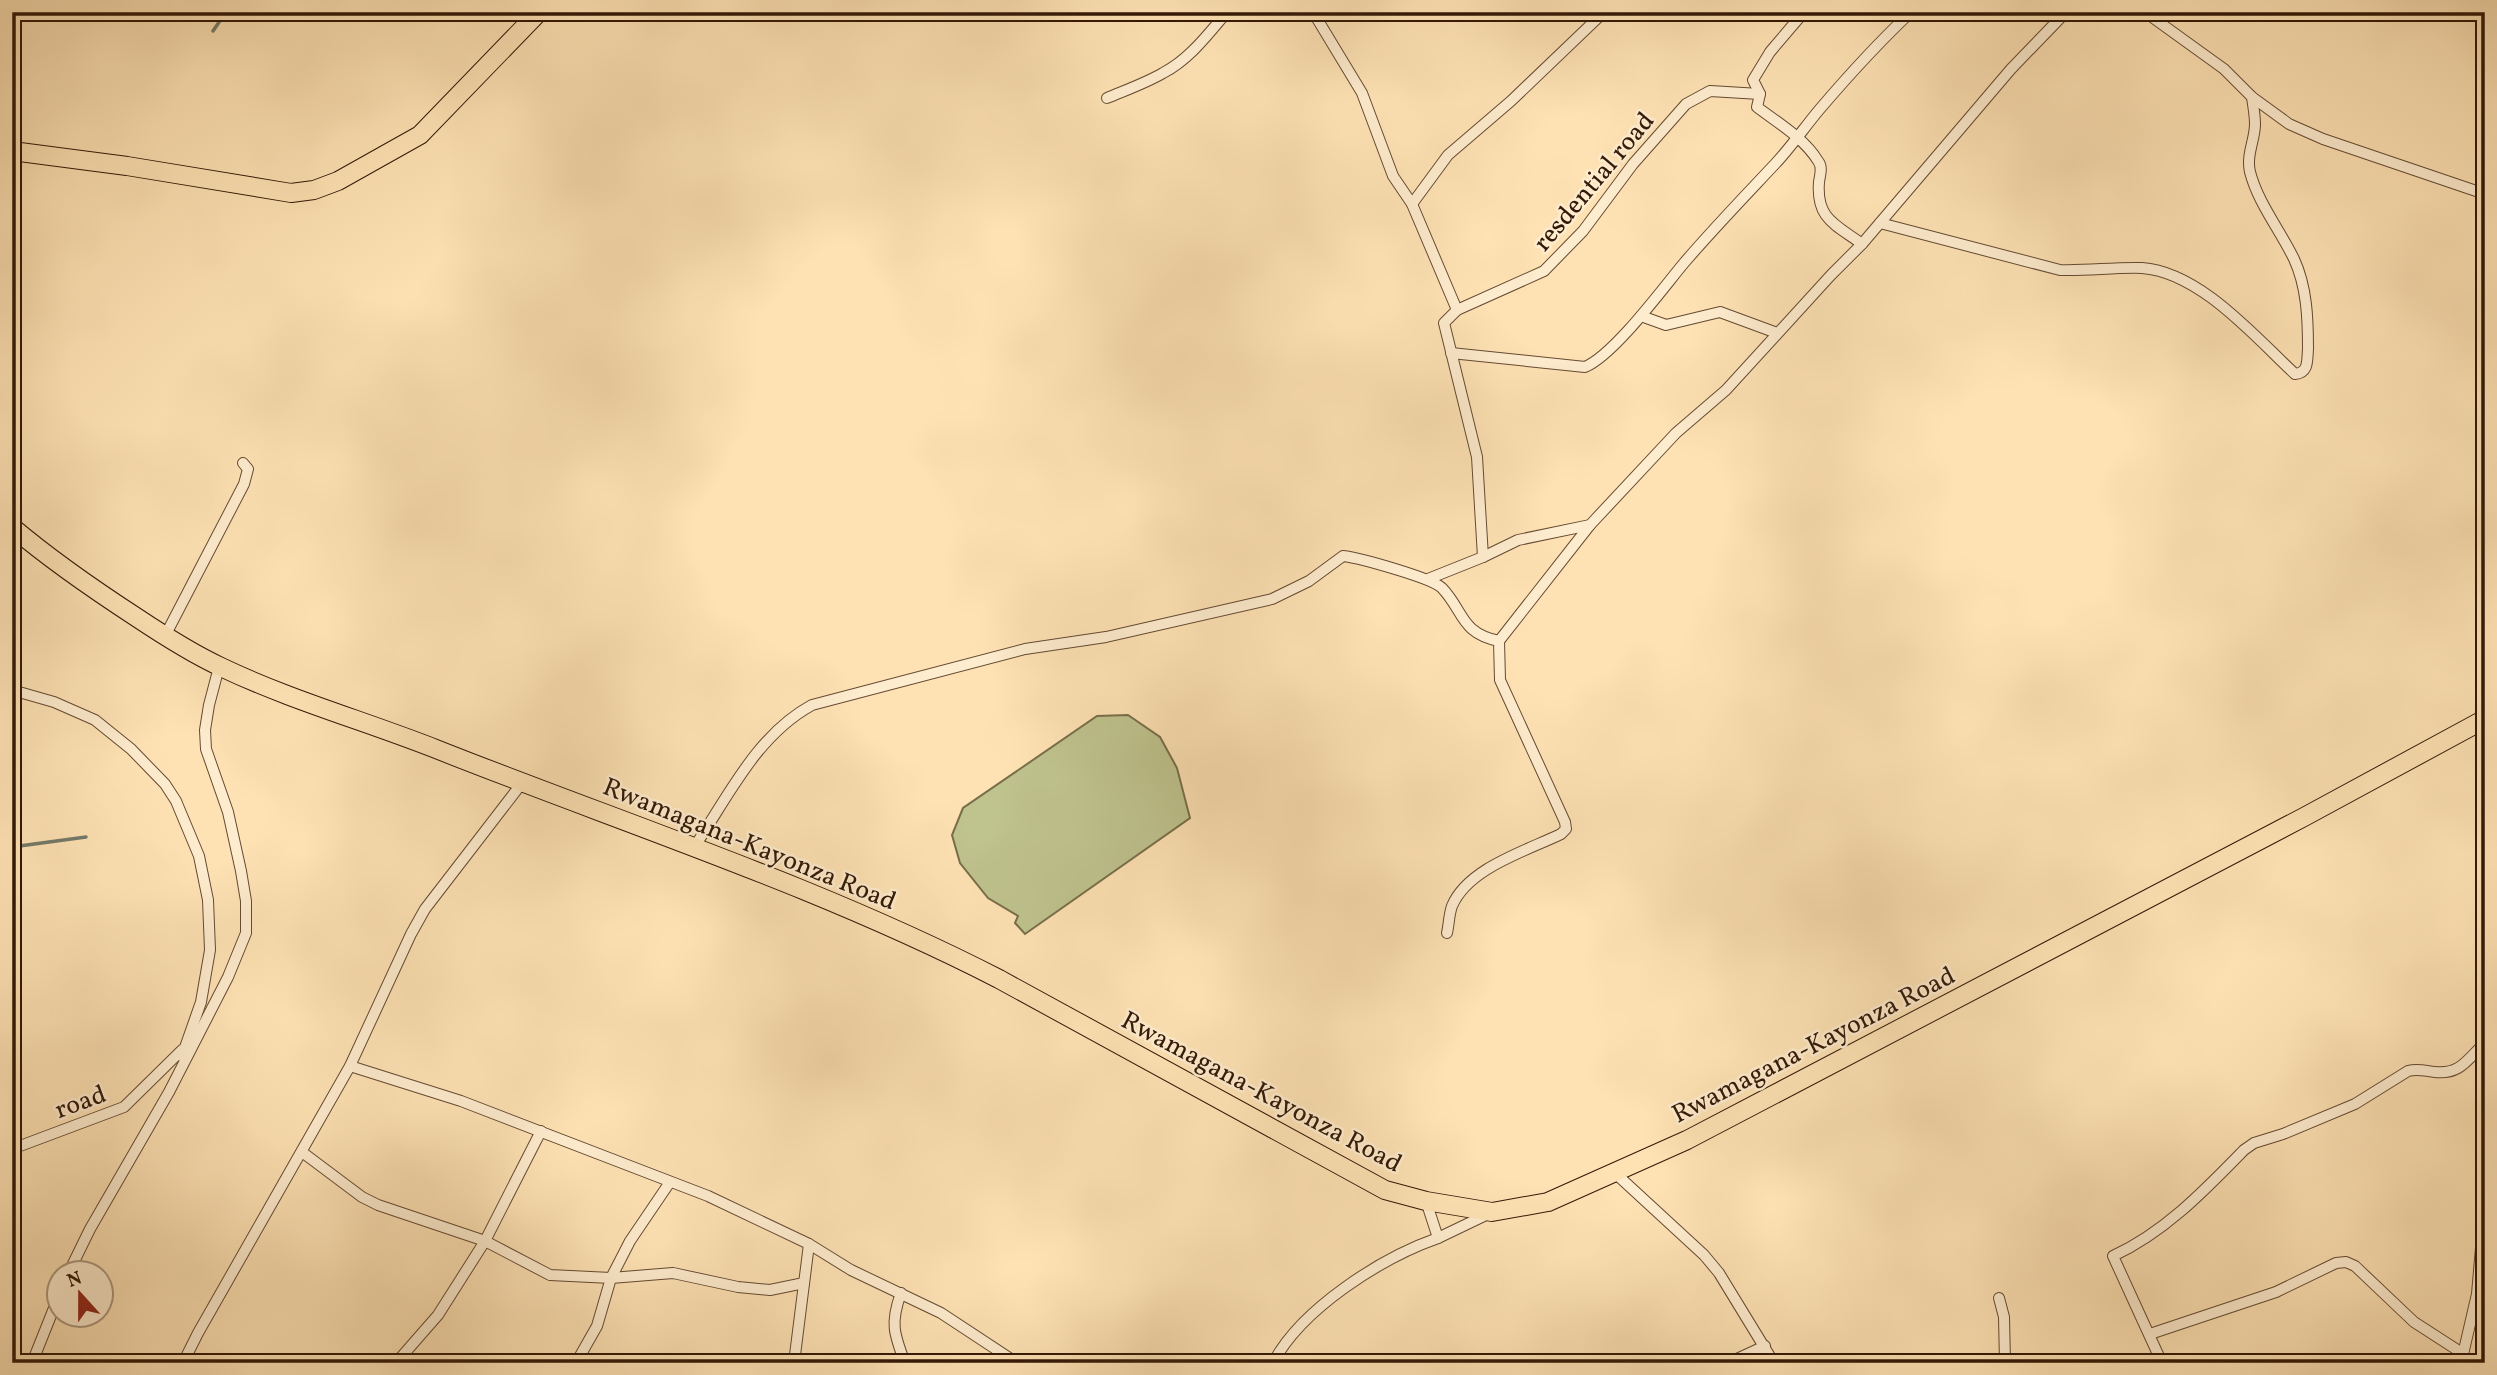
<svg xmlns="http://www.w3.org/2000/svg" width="2497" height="1375" viewBox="0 0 2497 1375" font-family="Vollkorn,serif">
	<rect width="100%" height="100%" fill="#fee2b4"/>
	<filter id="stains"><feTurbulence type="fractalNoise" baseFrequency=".00286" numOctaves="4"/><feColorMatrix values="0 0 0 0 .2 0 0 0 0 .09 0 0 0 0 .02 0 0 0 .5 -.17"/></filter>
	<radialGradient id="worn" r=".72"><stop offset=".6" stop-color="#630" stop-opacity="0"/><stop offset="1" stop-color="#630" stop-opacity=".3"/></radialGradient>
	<path fill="#bfc38e" stroke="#786e4a" stroke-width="2" d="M1128,715L1160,737L1177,768L1190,818L1025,934L1015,923L1018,916L988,898L960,863L952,835L963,808L1097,716Z"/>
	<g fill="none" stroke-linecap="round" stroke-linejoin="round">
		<g stroke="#747b6b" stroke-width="3.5">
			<path d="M213,31L226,12"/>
			<path d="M12,847L86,837"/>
		</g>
		<defs>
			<g id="street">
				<path d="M1313,12L1362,93L1393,176L1412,204L1457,310L1444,323L1477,457L1483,557"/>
				<path d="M1804,12L1770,52L1753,80L1760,94L1757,107C1778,123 1804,138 1818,161C1823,167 1820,175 1819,182C1816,219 1835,224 1862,244"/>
				<path d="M2145,12L2224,69L2252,97L2289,124L2323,139L2485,194"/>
				<path d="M1107,98C1126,90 1146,83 1163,73C1190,59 1208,34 1227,12"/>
				<path d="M1412,204L1448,155L1511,101L1604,12"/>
				<path d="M1880,223L2060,270C2087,271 2115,267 2142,268C2200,272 2255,337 2295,374C2309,373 2307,360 2308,349C2308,319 2307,287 2294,259C2280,230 2258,203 2250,172C2246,155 2255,140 2255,124C2255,115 2253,105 2252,97"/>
				<path d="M1457,310L1544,271L1583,231L1633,164L1686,104L1710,91L1760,94"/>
				<path d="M1641,316L1666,325L1720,312L1777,333"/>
				<path d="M1451,353L1585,367C1614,355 1663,288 1684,263C1713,229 1744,197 1775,164C1791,147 1804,128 1819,110C1848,76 1878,43 1911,12"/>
				<path d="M1428,579L1483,557L1518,540L1590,525L1676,433L1726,390L1831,275L1862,244L2011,69L2066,12"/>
				<path d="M165,636L244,484L248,469L243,463"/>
				<path d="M1499,641L1590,525"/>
				<path d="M12,690L54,702L95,720L131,749L165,784L176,801L199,856L208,900L210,950L201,1002L182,1056"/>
				<path d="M695,846C729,795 757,735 812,705L1025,649L1106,637L1272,599L1309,581L1343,556C1360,558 1432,578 1442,588C1464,611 1460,633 1499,641L1500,680L1565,822L1566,829L1561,834C1526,851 1468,868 1452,906C1449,914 1449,924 1447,933"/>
				<path d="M350,1066L461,1101L708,1196L809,1244L851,1270L941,1313L1017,1363"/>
				<path d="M12,1149L124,1107L182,1050"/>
				<path d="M302,1152L362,1197L378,1205L485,1241L550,1275L611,1278L673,1273L738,1287L770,1290L804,1283"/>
				<path d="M1615,1173L1704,1255L1719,1273L1774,1363"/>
				<path d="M1438,1238L1488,1214"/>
				<path d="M68,1274L90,1229L169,1092L228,977L246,933V901L241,871L228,812L206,749L205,730L209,705L219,667"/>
				<path d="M901,1293C890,1323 894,1334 905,1363"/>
				<path d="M1999,1298L2004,1317L2005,1363"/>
				<path d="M2150,1334L2276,1292L2336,1263L2346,1262L2355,1266L2414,1322L2462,1353"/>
				<path d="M32,1363L60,1293"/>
				<path d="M183,1363L198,1333L350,1066L411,934L425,909L522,783"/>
				<path d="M396,1363L438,1315L485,1241L541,1131"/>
				<path d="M576,1363L597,1326L611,1278L630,1241L670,1182"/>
				<path d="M794,1363L809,1244"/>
				<path d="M1273,1363C1301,1309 1381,1258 1438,1238L1426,1201"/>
				<path d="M1728,1363L1765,1346"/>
				<path d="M2162,1363L2113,1256C2165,1232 2205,1190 2244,1150L2254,1143L2283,1134L2355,1104L2408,1071C2418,1068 2425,1071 2435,1072C2461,1075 2468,1058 2485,1043"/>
				<path d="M2461,1363L2477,1294L2485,1201"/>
			</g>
			<g id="highway">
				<path d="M12,151L127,166L291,193L314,190L338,181L420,135L539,12"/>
				<path d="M12,527C51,560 93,589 136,617C163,635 191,653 221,667C290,700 365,721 436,749C625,824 818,886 999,979L1385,1190L1426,1201L1492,1212L1548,1202L1687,1140L2304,817L2485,719"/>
			</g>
		</defs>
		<use href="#street" stroke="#654a32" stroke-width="12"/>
		<use href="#highway" stroke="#321806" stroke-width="20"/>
		<use href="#street" stroke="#feecce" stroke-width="10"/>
		<use href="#highway" stroke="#fee2b4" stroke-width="18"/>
	</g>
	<g text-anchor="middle" stroke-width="5" stroke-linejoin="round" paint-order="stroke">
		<g font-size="26" fill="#321806" stroke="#feecce">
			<text transform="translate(1593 181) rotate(-50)" y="9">resdential road</text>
			<text transform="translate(750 843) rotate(22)" y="9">Rwamagana-Kayonza Road</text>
			<text transform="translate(1813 1044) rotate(-27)" y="9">Rwamagana-Kayonza Road</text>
			<text transform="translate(1262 1091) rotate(28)" y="9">Rwamagana-Kayonza Road</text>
			<text transform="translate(80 1101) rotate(-20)" y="9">road</text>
		</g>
	</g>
	<rect width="2497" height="1375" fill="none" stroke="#fee2b4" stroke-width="42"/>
	<rect x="14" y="14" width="2469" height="1347" fill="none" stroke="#321806" stroke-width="3.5"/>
	<rect x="21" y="21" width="2455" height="1333" fill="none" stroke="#321806" stroke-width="2"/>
	<g transform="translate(80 1294) rotate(339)"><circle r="33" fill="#feecce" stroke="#ac977e" stroke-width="2"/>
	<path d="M0-5L12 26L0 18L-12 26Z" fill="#8f2418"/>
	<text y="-10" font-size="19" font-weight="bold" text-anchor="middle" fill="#321806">N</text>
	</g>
	<rect width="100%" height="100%" filter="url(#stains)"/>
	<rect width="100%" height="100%" fill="url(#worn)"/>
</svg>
